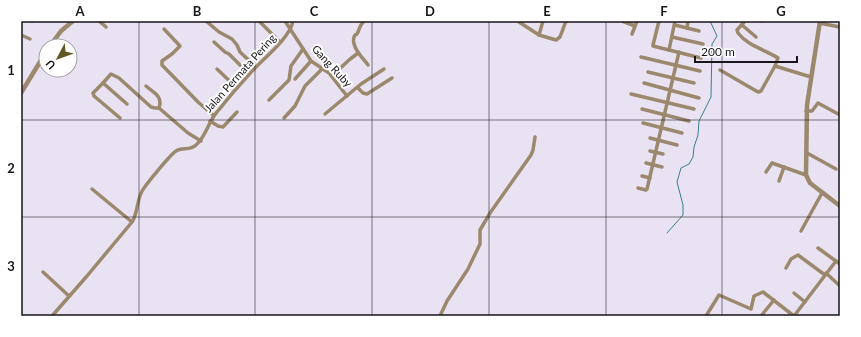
<svg xmlns="http://www.w3.org/2000/svg" width="861" height="337" viewBox="0 0 861 337" font-family="Lato,sans-serif">
	<rect width="100%" height="100%" fill="#e9e2f2"/>
	<g fill="none" stroke-linecap="round" stroke-linejoin="round">
		<path stroke="#377f90" stroke-width="1" d="M667,233L683,215V205L677,182L681,168L689,164L693,157L694,147L698,135L699,121L711,97L712,44L717,36L710,21"/>
		<g stroke="#9b886d" stroke-width="3.5">
			<path d="M31,21H33"/>
			<path d="M99,21L106,27"/>
			<path d="M206,21L219,32L232,39L237,45L240,52L256,67"/>
			<path d="M259,21L280,42"/>
			<path d="M285,21L311,61L329,73L347,96"/>
			<path d="M364,21C360,25 360,27 358,32C356,37 356,32 354,37C351,47 363,58 368,65"/>
			<path d="M622,21L635,26"/>
			<path d="M659,21L653,45V46L701,58"/>
			<path d="M761,21H762"/>
			<path d="M519,22L539,35L556,40L560,37L566,21"/>
			<path d="M819,23L840,27"/>
			<path d="M675,25L699,31"/>
			<path d="M742,25L756,37"/>
			<path d="M687,28L688,21"/>
			<path d="M164,29L180,46L172,54L162,61V65L198,102L213,115"/>
			<path d="M632,34L637,21"/>
			<path d="M21,35L30,39"/>
			<path d="M539,35L543,21"/>
			<path d="M672,37L703,44"/>
			<path d="M214,42L225,52L229,54L249,74"/>
			<path d="M669,50L675,21"/>
			<path d="M641,57L700,71"/>
			<path d="M775,66L811,77"/>
			<path d="M217,69L237,88"/>
			<path d="M720,70L758,92L761,91L775,66L778,58C764,49 748,46 738,33L737,30L745,21"/>
			<path d="M648,72L694,83"/>
			<path d="M332,76L349,60L358,53"/>
			<path d="M295,79L311,61"/>
			<path d="M103,83L93,93L94,96L120,118"/>
			<path d="M644,83L699,98"/>
			<path d="M146,86C154,93 163,96 159,108"/>
			<path d="M358,88L363,93L367,94L392,78"/>
			<path d="M631,94L694,109"/>
			<path d="M269,100L289,80L291,66L303,49"/>
			<path d="M127,104L103,83L111,74L119,78L151,107L155,108H159L188,133L201,141"/>
			<path d="M642,109L689,121"/>
			<path d="M806,111H812L818,103L840,115"/>
			<path d="M325,114L361,84L384,69"/>
			<path d="M284,118L295,106L305,86L322,69"/>
			<path d="M210,121L218,126L223,127L237,112"/>
			<path d="M643,123L682,133"/>
			<path d="M650,138L677,145"/>
			<path d="M650,151L663,154"/>
			<path d="M807,153L836,169"/>
			<path d="M646,163L662,167"/>
			<path d="M766,172L772,163L806,175"/>
			<path d="M642,176L650,178"/>
			<path d="M779,181L784,167"/>
			<path d="M638,188L646,190L647,189L679,52"/>
			<path d="M92,189L132,222"/>
			<path d="M801,231L822,193"/>
			<path d="M818,248L840,264"/>
			<path d="M786,268L791,259L798,255L825,275"/>
			<path d="M43,272L69,296"/>
			<path d="M826,273L840,286"/>
			<path d="M794,293L805,302"/>
			<path d="M52,316L87,276L132,222C139,211 136,198 144,188C149,181 170,155 176,151C182,147 190,151 196,145C206,137 208,122 217,112C228,98 240,84 253,70C264,58 290,38 293,21"/>
			<path d="M440,316L447,301L468,269L480,244V230L490,213L531,155L533,150L535,137"/>
			<path d="M706,316L719,295L751,309L754,296L763,292L794,316"/>
			<path d="M761,316L774,300"/>
			<path d="M794,316L836,261"/>
		</g>
		<g stroke="#9b886d" stroke-width="4.5">
			<path d="M820,21L807,105L806,175L810,183L840,206"/>
			<path d="M50,46L61,31L73,21"/>
			<path d="M21,93L46,52"/>
		</g>
	</g>
	<path fill="none" stroke="#17151a" stroke-width="1" stroke-opacity="0.55" d="M139,21V316M255,21V316M372,21V316M489,21V316M606,21V316M722,21V316M21,120H840M21,217H840"/>
	<g text-anchor="middle" stroke-width="4" stroke-linejoin="round" paint-order="stroke">
		<g font-size="11" fill="#17151a" stroke="#fff">
			<text transform="translate(332 66) rotate(47)" y="4">Gang Ruby</text>
			<text transform="translate(240 73) rotate(-48)" y="4">Jalan Permata Pering</text>
		</g>
	</g>
	<rect width="861" height="337" fill="none" stroke="#ffffff" stroke-width="44"/>
	<g transform="translate(58 58) rotate(229)"><circle r="19" fill="#ffffff" stroke="#a2a1a3"/>
	<path d="M0-3L7 15L0 10L-7 15Z" fill="#5f5825"/>
	<text y="-6" font-size="11" font-weight="bold" text-anchor="middle" fill="#17151a">U</text>
	</g>
	<path d="M695 56v6h102v-6" fill="none" stroke="#17151a" stroke-width="2"/>
	<text x="701" y="56" font-size="12" fill="#17151a" stroke="#ffffff" stroke-width="3" paint-order="stroke">200 m</text>
	<rect x="22" y="22" width="817" height="293" fill="none" stroke="#17151a" stroke-width="1.5"/>
	<g font-size="13" text-anchor="middle" font-weight="bold" fill="#17151a">
		<text x="80" y="16">A</text>
		<text x="197" y="16">B</text>
		<text x="314" y="16">C</text>
		<text x="430" y="16">D</text>
		<text x="547" y="16">E</text>
		<text x="664" y="16">F</text>
		<text x="781" y="16">G</text>
		<text x="11" y="75">1</text>
		<text x="11" y="173">2</text>
		<text x="11" y="271">3</text>
	</g>
</svg>
